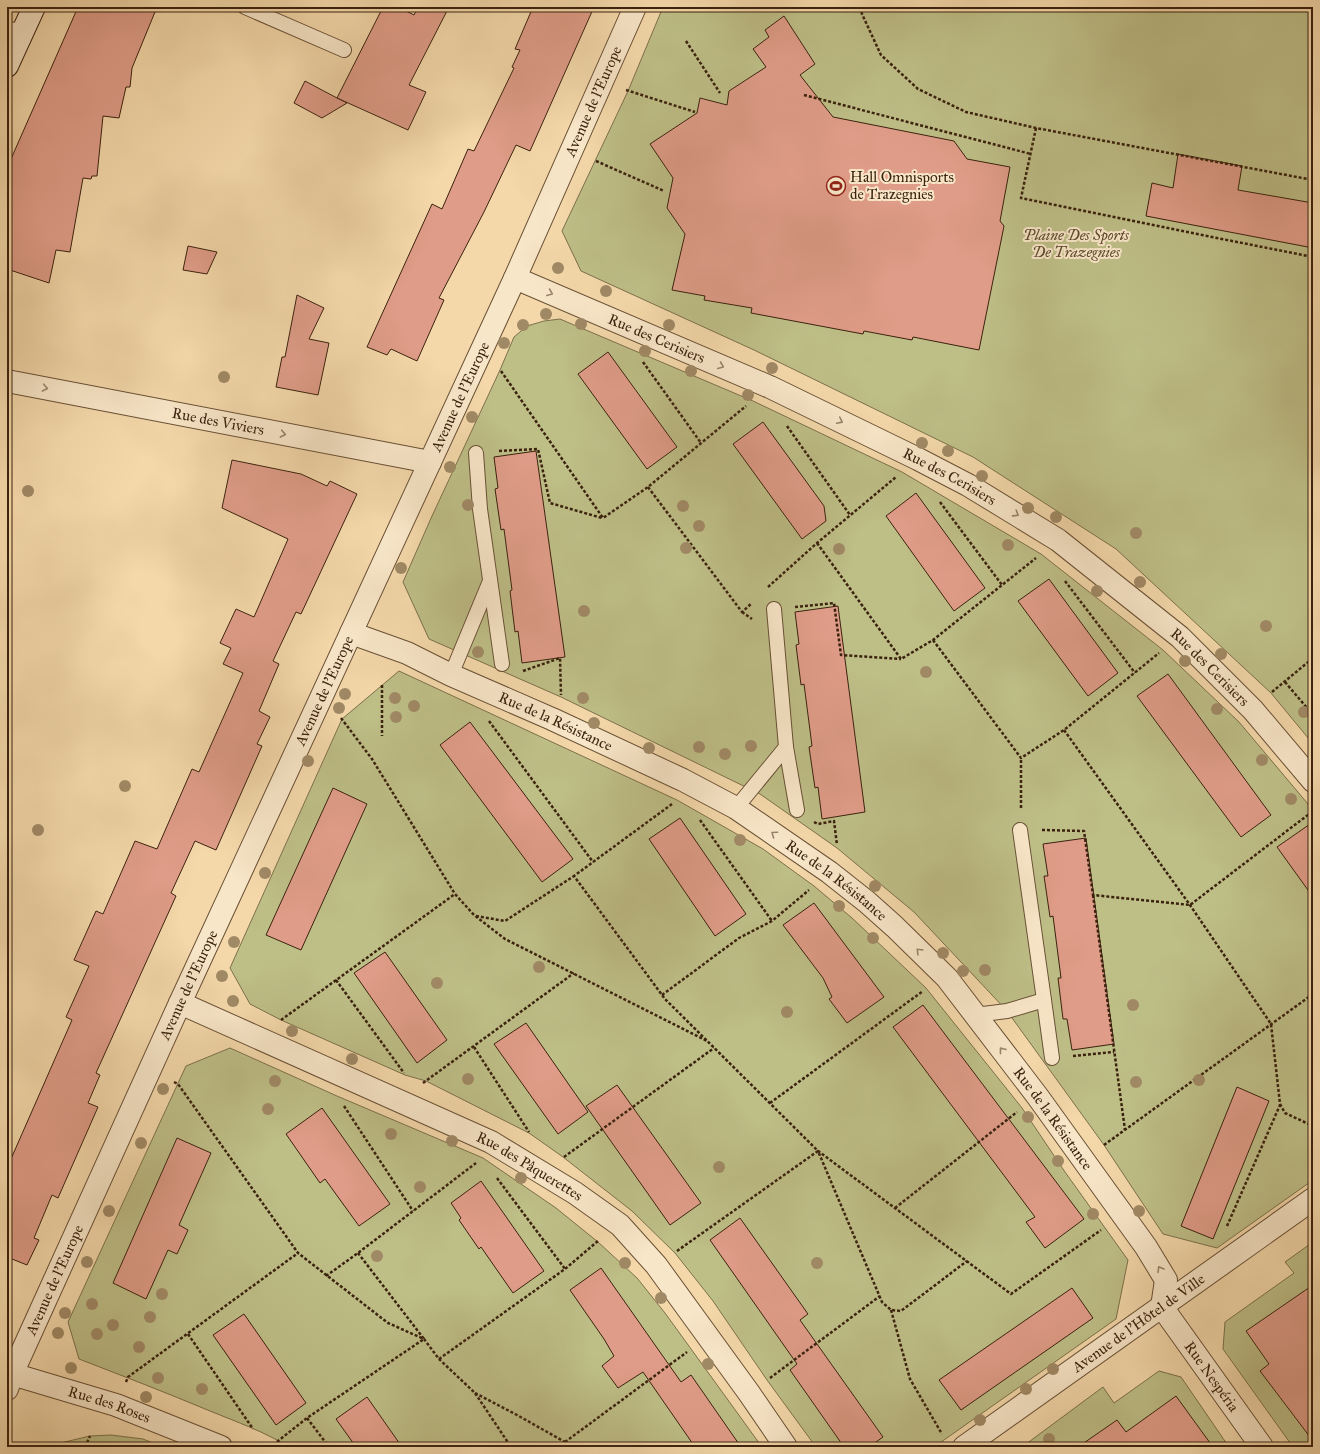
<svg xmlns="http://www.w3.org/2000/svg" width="1320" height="1454" viewBox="0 0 1320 1454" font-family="'IM FELL Great Primer',serif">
	<rect width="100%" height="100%" fill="#f4d8aa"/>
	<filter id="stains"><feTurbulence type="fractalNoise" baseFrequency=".005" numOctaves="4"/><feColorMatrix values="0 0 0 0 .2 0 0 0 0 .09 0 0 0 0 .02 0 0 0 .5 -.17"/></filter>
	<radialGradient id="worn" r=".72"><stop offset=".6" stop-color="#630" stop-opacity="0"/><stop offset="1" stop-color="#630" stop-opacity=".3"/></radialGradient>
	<g fill="#bebe87" stroke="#7c704a">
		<path d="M663,7H1313V744L1271,693L1116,549L973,457L754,350L581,271L562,231L628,91Z"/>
		<path d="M560,319L753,401L902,472L1041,554L1163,650L1239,722L1313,810V1180L1217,1248L1163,1234L1104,1145L1007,1011L914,912L837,848L760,794L561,697L429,639L403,582L432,516L500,370L514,337L527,326L544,321Z"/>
		<path d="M399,671L677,800L763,849L814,886L852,918L926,988L1022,1108L1065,1172L1128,1260L1116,1319L934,1447H816L767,1380L713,1301L675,1253L632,1211L563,1157L529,1133L426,1081L405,1075L281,1020L250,1004L230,968L342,719Z"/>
		<path d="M230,1048L337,1096L483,1158L556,1208L598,1242L637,1278L665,1313L762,1447H289C265,1432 237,1422 210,1411C167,1393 123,1376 79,1359L68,1322L186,1066Z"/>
		<path d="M1313,1242V1447H1293L1223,1349L1225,1322L1294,1273L1285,1262Z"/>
		<path d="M1159,1371L1181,1377L1229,1447H1022L1103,1387L1114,1403Z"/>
		<path d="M111,1435L143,1439L163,1447H48L52,1445L90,1436Z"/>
	</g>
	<g fill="#df9c88" stroke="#3b220e">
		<path d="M78,7H157L132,68L130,87H126L119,118L103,116L97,176H92L91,179L83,178L70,252L56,250L49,283L7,269V168Z"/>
		<path d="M383,7H398L414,15L418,7H449L409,85L426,92L408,130L337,98Z"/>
		<path d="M533,7H594L530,151L516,145L484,212L439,298L444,300L417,361L391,349L387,355L367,347L432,204L442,209L468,149L474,151L514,68L512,67L520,50L515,49Z"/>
		<path d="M784,16L815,64L800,75L833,117L954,141L967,159L1010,167L1000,221L1004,226L979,350L913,337L912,340L864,331L863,334L751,313L752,308L704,300L705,296L672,290L685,234L667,208L673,178L650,144L697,113L700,98L727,105L729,91L766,67L753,49L769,37L765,30Z"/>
		<path d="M305,81L337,98L347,103L322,118L294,103Z"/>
		<path d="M1178,154L1242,166L1238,190L1313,203V248L1146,216L1152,183L1173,188Z"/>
		<path d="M188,246L217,252L207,274L183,270Z"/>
		<path d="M297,295L324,308L309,339L329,343L318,395L276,387L282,357H285Z"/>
		<path d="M608,352L677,447L647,469L578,374Z"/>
		<path d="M763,422L824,506L826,521L802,539L733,444Z"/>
		<path d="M536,451L565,657L522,663L518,631L515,632L510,591L512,590L504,529L501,530L495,489L498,488L494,457Z"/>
		<path d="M232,460L301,474L327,486L330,481L357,494L301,614L296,612L273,661L279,664L259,711L270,717L257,744L262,746L216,850L195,841L171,893L176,896L96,1073L100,1075L88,1103L98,1107L58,1198L52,1195L34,1238L39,1240L27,1265L7,1257V1168L72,1020L66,1017L89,966L74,960L96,911L103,914L135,841L157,849L192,769L199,772L243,673L223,664L231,648L220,643L236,609L254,617L288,539L222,508Z"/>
		<path d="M916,493L985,588L954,611L886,516Z"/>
		<path d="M1049,579L1118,673L1088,696L1018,601Z"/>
		<path d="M838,606L865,812L822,819L818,787L815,788L809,747L812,746L804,684L801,685L796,645L799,644L795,612Z"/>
		<path d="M1168,674L1271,815L1241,837L1137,696Z"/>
		<path d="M470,722L573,859L542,882L440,745Z"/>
		<path d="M333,788L367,804L301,950L266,935Z"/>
		<path d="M680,818L746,914L715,936L649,839Z"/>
		<path d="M1313,822V897L1277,847Z"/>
		<path d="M1086,838L1114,1044L1072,1050L1067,1019H1063L1058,978H1061L1053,916L1050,917L1044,876H1048L1043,844Z"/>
		<path d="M814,903L884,997L847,1023L829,999L832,997L823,978L783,925Z"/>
		<path d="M385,952L447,1040L417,1063L354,973Z"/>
		<path d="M923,1005L1084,1219L1045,1248L1026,1222L1035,1217L893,1027Z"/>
		<path d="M526,1023L588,1112L558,1134L494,1044Z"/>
		<path d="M617,1085L701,1203L670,1225L586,1106Z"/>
		<path d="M1237,1087L1269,1101L1213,1239L1181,1226Z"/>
		<path d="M322,1108L390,1204L359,1226L325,1179L320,1183L286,1134Z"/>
		<path d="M177,1138L211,1153L179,1225L188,1230L177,1254L168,1250L146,1299L113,1283Z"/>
		<path d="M481,1181L544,1271L513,1293L481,1247L479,1249L459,1220L461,1218L451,1203Z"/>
		<path d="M740,1218L808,1314L800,1320L883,1437L869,1447H844L790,1370L797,1364L710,1240Z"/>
		<path d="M601,1268L681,1382L691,1375L741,1447H695L643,1372L618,1388L602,1366L614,1356L604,1339L570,1290Z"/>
		<path d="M1313,1285V1441L1260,1371L1269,1364L1246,1331Z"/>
		<path d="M1072,1288L1093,1318L961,1410L939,1380Z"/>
		<path d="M244,1314L306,1403L276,1425L213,1335Z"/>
		<path d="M1176,1396L1213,1447H1078L1117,1420L1126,1432Z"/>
		<path d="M367,1397L402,1447H356L336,1419Z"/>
	</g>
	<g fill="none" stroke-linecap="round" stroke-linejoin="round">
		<defs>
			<g id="lane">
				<path d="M245,7L344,50"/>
				<path d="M7,30L24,29"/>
				<path d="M476,453L480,509L502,664"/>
				<path d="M451,675L490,581"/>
				<path d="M786,747L797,810"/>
				<path d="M736,808L786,747L774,609"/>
				<path d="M1044,1000L1052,1058"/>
				<path d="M975,1015L1007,1011L1044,1000L1020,830"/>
			</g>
			<g id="street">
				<path id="s1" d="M515,278L770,387L918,459L968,485L1058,540L1180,637L1253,710L1313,781"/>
				<path id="s2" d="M7,381L430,462"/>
				<path id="s3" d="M351,633L407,653L451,675L552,719L683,780L736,808L829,872L867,902L895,927L947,978L1038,1097L1146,1247L1166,1280L1162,1307L1262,1447"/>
				<path id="s4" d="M180,1003L491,1142L575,1193L620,1225L656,1265L749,1393L786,1447"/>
				<path id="s5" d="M7,1373L12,1374L116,1405L221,1447"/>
				<path id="s6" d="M7,1389L12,1374L180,1003L515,278L635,7"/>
				<path id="s7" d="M964,1447L1313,1199"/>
			</g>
			<path id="secondary" d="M7,66L34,7"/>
		</defs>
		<use href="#lane" stroke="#695035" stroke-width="16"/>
		<use href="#street" stroke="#695035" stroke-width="24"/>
		<use href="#secondary" stroke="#3b220e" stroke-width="24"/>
		<g stroke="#3b220e" stroke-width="2.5" stroke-dasharray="3 2" stroke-linecap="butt">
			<path d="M860,7L862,14L881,55L918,89L966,112L1036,128L1313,180"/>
			<path d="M686,41L720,93"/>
			<path d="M626,90L695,112"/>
			<path d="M804,95L1031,154"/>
			<path d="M1036,128L1021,198L1217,238L1313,257"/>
			<path d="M596,161L664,191"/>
			<path d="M643,362L701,443"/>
			<path d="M501,371L603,518L648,487L746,406"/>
			<path d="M787,426L850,515"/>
			<path d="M499,451L538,449L550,503L602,518"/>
			<path d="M648,487L742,612L752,603"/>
			<path d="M940,502L1002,585"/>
			<path d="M817,543L901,659L933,640L1036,558"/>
			<path d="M1065,581L1135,673"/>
			<path d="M768,587L817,543L896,477"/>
			<path d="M795,607L834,603L841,655L901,659"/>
			<path d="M742,612L752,619"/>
			<path d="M933,640L1021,758L1064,730L1159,653"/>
			<path d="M523,671L560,658L561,695"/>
			<path d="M1285,682L1313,715"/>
			<path d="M382,685V736"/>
			<path d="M1272,692L1313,658"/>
			<path d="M341,718L372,759L455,894"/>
			<path d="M489,721L593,862"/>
			<path d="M1064,730L1190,905L1271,1024L1280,1104L1285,1113L1313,1126"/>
			<path d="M672,804L574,876L665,999L818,1151L1011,1294L1101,1230"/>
			<path d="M1021,808V758"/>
			<path d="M700,820L772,921"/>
			<path d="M814,822L818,824L834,821L837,845"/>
			<path d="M1042,830L1084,831L1093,895L1190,905L1313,811"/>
			<path d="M1093,895L1125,1130"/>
			<path d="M476,916L505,921L574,876"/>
			<path d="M336,980L404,1073"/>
			<path d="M662,995L739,938L772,921L809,890"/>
			<path d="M281,1020L455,894L474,915L505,939L707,1041"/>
			<path d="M474,1047L529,1132"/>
			<path d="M1073,1056L1114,1052"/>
			<path d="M174,1082L178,1084L298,1253L388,1323L424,1339L439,1359L475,1393L511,1447"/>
			<path d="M423,1083L574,973"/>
			<path d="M770,1103L923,991"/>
			<path d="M344,1106L413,1211"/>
			<path d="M1104,1145L1313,994"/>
			<path d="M564,1157L714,1048"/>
			<path d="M497,1178L565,1269"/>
			<path d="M895,1208L1017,1112"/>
			<path d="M1227,1226L1280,1105"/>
			<path d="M677,1251L818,1151L882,1302L891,1310L901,1311L967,1261"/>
			<path d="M326,1276L358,1253L476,1163"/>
			<path d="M891,1310L910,1379L942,1434"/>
			<path d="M188,1334L253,1429"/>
			<path d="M439,1359L565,1269L598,1241"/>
			<path d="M770,1378L880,1296"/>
			<path d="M126,1382L128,1377L298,1253"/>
			<path d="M475,1393L517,1415L565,1442L571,1447"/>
			<path d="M307,1418L329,1447"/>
			<path d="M565,1442L687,1352"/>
			<path d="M85,1447L90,1436"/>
			<path d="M276,1447L278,1441L307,1418L424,1339L358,1253"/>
		</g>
		<use href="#lane" stroke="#f8e6c8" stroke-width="14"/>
		<use href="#street" stroke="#f8e6c8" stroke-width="22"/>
		<use href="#secondary" stroke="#f8e6c8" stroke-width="22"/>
	</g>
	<g fill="#a08965">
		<circle cx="558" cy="268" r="6"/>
		<circle cx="606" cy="291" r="6"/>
		<circle cx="546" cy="314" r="6"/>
		<circle cx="581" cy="324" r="6"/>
		<circle cx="523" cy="325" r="6"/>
		<circle cx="669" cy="325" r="6"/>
		<circle cx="504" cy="343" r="6"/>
		<circle cx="645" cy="351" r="6"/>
		<circle cx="772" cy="368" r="6"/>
		<circle cx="691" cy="371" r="6"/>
		<circle cx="224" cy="377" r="6"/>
		<circle cx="748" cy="395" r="6"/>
		<circle cx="472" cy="417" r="6"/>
		<circle cx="922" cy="443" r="6"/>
		<circle cx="948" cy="451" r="6"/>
		<circle cx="450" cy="467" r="6"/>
		<circle cx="982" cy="476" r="6"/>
		<circle cx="28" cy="491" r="6"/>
		<circle cx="468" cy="505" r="6"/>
		<circle cx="683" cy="506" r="6"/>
		<circle cx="1028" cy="508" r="6"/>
		<circle cx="1056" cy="517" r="6"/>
		<circle cx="699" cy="526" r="6"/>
		<circle cx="1136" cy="533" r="6"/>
		<circle cx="1008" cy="545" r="6"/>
		<circle cx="686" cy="548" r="6"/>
		<circle cx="839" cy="549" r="6"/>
		<circle cx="401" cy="568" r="6"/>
		<circle cx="1140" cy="582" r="6"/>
		<circle cx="1097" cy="591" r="6"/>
		<circle cx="584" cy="611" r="6"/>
		<circle cx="1266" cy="626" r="6"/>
		<circle cx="478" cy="652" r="6"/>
		<circle cx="1221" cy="654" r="6"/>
		<circle cx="1185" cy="661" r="6"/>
		<circle cx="926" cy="672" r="6"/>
		<circle cx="345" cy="694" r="6"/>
		<circle cx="395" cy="698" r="6"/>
		<circle cx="583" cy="698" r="6"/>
		<circle cx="414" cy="706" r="6"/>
		<circle cx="339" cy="708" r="6"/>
		<circle cx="1217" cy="709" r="6"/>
		<circle cx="1304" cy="712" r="6"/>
		<circle cx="396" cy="717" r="6"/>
		<circle cx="594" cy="723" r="6"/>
		<circle cx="751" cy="746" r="6"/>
		<circle cx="699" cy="747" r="6"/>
		<circle cx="649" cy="748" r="6"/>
		<circle cx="725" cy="754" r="6"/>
		<circle cx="1262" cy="760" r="6"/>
		<circle cx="308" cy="761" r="6"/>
		<circle cx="125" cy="786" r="6"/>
		<circle cx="1291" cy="799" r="6"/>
		<circle cx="38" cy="830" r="6"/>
		<circle cx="740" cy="840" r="6"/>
		<circle cx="265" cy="873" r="6"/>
		<circle cx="875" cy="886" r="6"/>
		<circle cx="839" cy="906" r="6"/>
		<circle cx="873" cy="938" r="6"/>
		<circle cx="234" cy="942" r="6"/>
		<circle cx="943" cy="953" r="6"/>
		<circle cx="539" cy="967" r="6"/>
		<circle cx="985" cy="970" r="6"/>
		<circle cx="963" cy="971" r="6"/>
		<circle cx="222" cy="976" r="6"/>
		<circle cx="437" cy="983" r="6"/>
		<circle cx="233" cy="1001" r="6"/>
		<circle cx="1133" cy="1005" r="6"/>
		<circle cx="787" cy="1012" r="6"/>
		<circle cx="292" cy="1031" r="6"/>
		<circle cx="352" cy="1059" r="6"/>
		<circle cx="468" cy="1079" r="6"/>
		<circle cx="1199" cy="1080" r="6"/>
		<circle cx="275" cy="1081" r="6"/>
		<circle cx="1136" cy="1082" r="6"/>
		<circle cx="163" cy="1089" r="6"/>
		<circle cx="268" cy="1109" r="6"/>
		<circle cx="1028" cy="1117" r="6"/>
		<circle cx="391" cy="1134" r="6"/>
		<circle cx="452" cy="1141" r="6"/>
		<circle cx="141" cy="1143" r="6"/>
		<circle cx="1058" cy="1161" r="6"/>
		<circle cx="719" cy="1167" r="6"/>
		<circle cx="521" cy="1178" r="6"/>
		<circle cx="420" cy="1187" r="6"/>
		<circle cx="109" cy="1211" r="6"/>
		<circle cx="1139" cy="1211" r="6"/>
		<circle cx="1093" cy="1214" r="6"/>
		<circle cx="377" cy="1256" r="6"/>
		<circle cx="87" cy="1262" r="6"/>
		<circle cx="625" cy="1263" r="6"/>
		<circle cx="817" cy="1263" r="6"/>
		<circle cx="162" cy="1294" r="6"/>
		<circle cx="661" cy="1298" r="6"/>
		<circle cx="92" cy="1304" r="6"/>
		<circle cx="65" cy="1313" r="6"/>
		<circle cx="150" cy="1317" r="6"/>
		<circle cx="113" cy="1325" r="6"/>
		<circle cx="58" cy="1333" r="6"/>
		<circle cx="97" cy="1334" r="6"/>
		<circle cx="139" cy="1347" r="6"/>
		<circle cx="708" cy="1364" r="6"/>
		<circle cx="71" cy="1368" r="6"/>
		<circle cx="1053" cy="1369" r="6"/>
		<circle cx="158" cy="1378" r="6"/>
		<circle cx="202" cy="1389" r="6"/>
		<circle cx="1026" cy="1389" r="6"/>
		<circle cx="146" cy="1397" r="6"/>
		<circle cx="980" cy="1420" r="6"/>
		<circle cx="1049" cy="1439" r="6"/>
	</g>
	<defs><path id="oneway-chevron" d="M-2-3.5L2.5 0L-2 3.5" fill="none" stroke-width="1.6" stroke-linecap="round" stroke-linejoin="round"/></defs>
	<g stroke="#9a846b">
		<use href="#oneway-chevron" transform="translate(550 293) rotate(23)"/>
		<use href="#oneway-chevron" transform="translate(721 366) rotate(23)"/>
		<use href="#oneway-chevron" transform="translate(45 388) rotate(11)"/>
		<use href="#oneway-chevron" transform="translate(840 421) rotate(26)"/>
		<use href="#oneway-chevron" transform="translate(283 434) rotate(11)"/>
		<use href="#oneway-chevron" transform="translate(1016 514) rotate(32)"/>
		<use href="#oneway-chevron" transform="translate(774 834) rotate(-145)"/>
		<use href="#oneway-chevron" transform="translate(919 951) rotate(-135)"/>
		<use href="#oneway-chevron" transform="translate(1002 1050) rotate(-128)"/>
		<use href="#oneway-chevron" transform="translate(1160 1269) rotate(-121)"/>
	</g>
	<defs>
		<symbol id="stadium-ring" viewBox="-11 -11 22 22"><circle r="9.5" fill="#f8e6c8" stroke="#8f2418" stroke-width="1.5"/><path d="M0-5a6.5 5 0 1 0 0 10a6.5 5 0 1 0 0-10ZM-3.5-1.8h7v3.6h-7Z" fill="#8f2418"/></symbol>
	</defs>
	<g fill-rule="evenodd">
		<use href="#stadium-ring" x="825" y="175" width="22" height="22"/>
	</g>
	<g text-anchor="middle" stroke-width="4" stroke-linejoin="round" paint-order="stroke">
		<g font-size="15" fill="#3b220e" stroke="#f8e6c8">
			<text dy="5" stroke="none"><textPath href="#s6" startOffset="1415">Avenue de l'Europe</textPath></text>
			<text dy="5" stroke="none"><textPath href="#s1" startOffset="154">Rue des Cerisiers</textPath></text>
			<text dy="5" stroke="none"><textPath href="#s6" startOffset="1091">Avenue de l'Europe</textPath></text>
			<text dy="5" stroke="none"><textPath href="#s2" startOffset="215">Rue des Viviers</textPath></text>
			<text dy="5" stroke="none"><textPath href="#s1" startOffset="478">Rue des Cerisiers</textPath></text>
			<text dy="5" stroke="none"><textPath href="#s1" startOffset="802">Rue des Cerisiers</textPath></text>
			<text dy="5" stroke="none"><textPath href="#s6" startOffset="767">Avenue de l'Europe</textPath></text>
			<text dy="5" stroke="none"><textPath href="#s3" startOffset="223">Rue de la Résistance</textPath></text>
			<text dy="5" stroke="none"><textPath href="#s3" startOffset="547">Rue de la Résistance</textPath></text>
			<text dy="5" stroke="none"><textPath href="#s6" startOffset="443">Avenue de l'Europe</textPath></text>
			<text dy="5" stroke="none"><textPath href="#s3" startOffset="871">Rue de la Résistance</textPath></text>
			<text dy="5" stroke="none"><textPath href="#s4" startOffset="386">Rue des Pâquerettes</textPath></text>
			<text dy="5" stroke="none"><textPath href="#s6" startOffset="119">Avenue de l'Europe</textPath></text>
			<text dy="5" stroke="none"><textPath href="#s7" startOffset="214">Avenue de l'Hôtel de Ville</textPath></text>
			<text dy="5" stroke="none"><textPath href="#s3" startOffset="1181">Rue Nespéria</textPath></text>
			<text dy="5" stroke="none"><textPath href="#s5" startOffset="107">Rue des Roses</textPath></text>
		</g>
		<g font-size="15" fill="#3b220e" stroke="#f8e6c8" text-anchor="start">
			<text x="850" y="182">Hall Omnisports<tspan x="850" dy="17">de Trazegnies</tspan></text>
		</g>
		<g font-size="15" font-style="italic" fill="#5c492c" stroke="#f8e6c8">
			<text x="1076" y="240">Plaine Des Sports<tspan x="1076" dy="17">De Trazegnies</tspan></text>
		</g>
	</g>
	<rect width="1320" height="1454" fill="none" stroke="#f4d8aa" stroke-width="24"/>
	<rect x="8" y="8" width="1304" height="1438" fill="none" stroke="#3b220e" stroke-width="2"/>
	<rect x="12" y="12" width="1296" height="1430" fill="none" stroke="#3b220e"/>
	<rect width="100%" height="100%" filter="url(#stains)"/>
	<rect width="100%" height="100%" fill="url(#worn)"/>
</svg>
